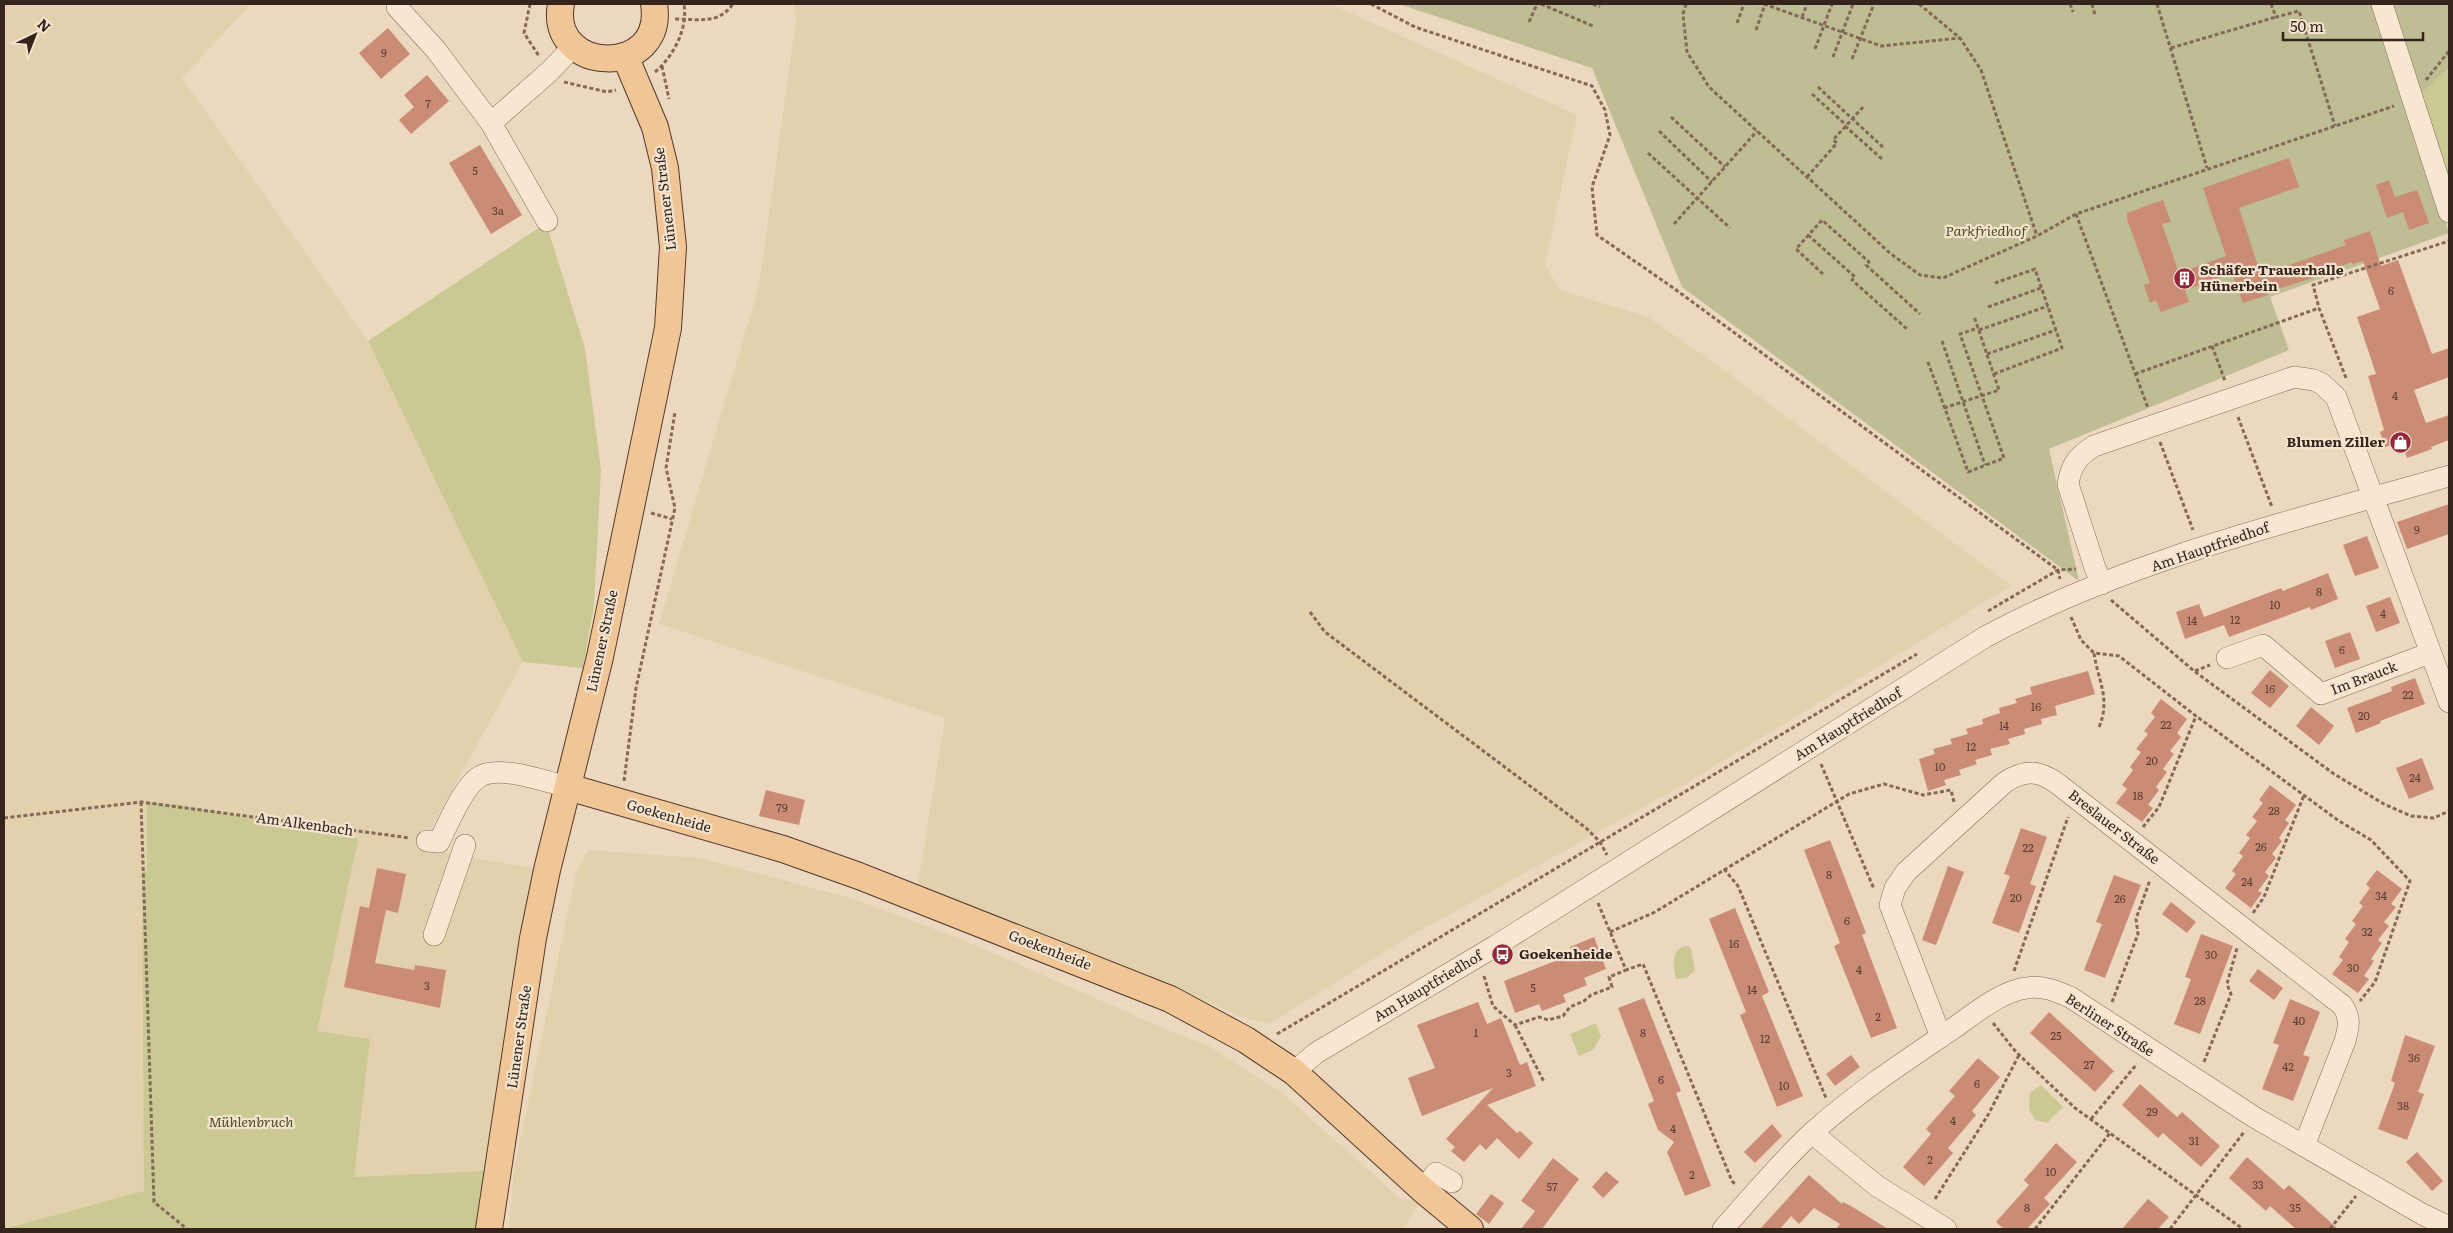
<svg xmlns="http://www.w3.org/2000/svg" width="2453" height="1233" viewBox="0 0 2453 1233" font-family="Literata,serif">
	<rect width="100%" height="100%" fill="#ecd8bf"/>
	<g fill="#e2d1ac">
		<path d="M4,4H251L182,78L368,341L523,662L420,848L537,869L485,1171L285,1180L147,803L146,1191L4,1229Z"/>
		<path d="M793,4H1330L1577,115L1545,265L1560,290L1648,317L1732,376L2011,586L1685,784L1405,939L1269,1024L1241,1017L1182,990L918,884L945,718L659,624L759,286L796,20Z"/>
		<path d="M588,850L699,858L851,898L963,940L1170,1031L1207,1045L1282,1093L1402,1200L1422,1199L1403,1229H509L514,1169L576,873Z"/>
	</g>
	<g fill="#cac893">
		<path d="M2449,67V227L2408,107Z"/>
		<path d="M546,223L585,348L601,470L594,605L583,668L523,662L368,341Z"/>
		<path d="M147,802L175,804L358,839L317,1031L370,1039L354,1177L485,1171L478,1229H4L144,1191L142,872H147Z"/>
		<path d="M1687,946L1691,948L1695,970L1687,978L1676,979C1673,966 1670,948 1687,946Z"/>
		<path d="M1596,1023L1601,1036L1594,1049L1579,1056L1570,1034Z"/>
		<path d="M2041,1085L2063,1107L2047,1123L2035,1120L2029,1109L2030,1093Z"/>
	</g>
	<path fill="#bebd93" d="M1399,4H2449V67L2408,107L2449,233L2270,297L2289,350L2049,449L2079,581L1682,287L1592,68Z"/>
	<g fill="#ca8c75">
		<path d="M388,28L410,54L381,79L359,53Z"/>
		<path d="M427,75L449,101L411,134L399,120L414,107L404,95Z"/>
		<path d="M480,145L522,215L491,234L449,163Z"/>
		<path d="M2289,158L2299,187L2239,208L2261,275L2346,245L2344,240L2370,231L2381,266L2398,260L2432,354L2449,348V377L2414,390L2426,423L2449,415V440L2431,447L2432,449L2407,458L2401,442L2385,447L2380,432L2384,430L2368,376L2376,374L2357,317L2380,309L2363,261L2352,264V262L2322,273L2323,275L2267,292L2268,295L2243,303L2232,274L2185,290L2189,302L2161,312L2156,300L2150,303L2144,285L2150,283L2127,219V213L2163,200L2171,222L2162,224L2179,273L2226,256L2203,188Z"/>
		<path d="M2389,180L2395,197L2417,190L2429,223L2409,230L2403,212L2387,218L2376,185Z"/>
		<path d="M2449,504V534L2407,549L2397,522Z"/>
		<path d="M2367,536L2379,568L2355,576L2343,545Z"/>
		<path d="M2328,573L2338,599L2311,610L2310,607L2229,637L2224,625L2185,639L2176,612L2199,604L2204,617L2281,588L2283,591Z"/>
		<path d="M2390,597L2400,623L2376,632L2366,606Z"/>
		<path d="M2350,632L2360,659L2335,668L2325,641Z"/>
		<path d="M2270,670L2289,686L2270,708L2251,693Z"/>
		<path d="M2088,671L2095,694L2055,706L2057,715L2041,719L2042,724L2024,729L2025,734L2008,739L2010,744L1990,749L1992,755L1975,760L1977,764L1959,770L1961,775L1944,780L1946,785L1928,791L1919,759L1935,754L1933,749L1952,744L1950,739L1968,734L1966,729L1983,724L1982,719L2000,713L1999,708L2017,703L2015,699L2032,694L2030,687Z"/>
		<path d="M2415,678L2425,704L2380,721L2381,723L2356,733L2347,708L2392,691L2391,687Z"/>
		<path d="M2161,699L2187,719L2177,733L2181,737L2170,751L2174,754L2163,769L2167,772L2156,787L2159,790L2148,805L2153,808L2142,822L2116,803L2127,789L2122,785L2133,770L2130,767L2141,752L2136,749L2148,734L2144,731L2155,717L2151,713Z"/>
		<path d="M2311,707L2334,726L2319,745L2296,726Z"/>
		<path d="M2422,758L2434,789L2409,799L2396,768Z"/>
		<path d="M2270,785L2296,805L2285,820L2289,823L2279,838L2282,841L2272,854L2276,858L2265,872L2269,876L2258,891L2262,893L2251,908L2225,888L2236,874L2232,871L2243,856L2239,853L2250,838L2246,835L2257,821L2252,817L2263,803L2259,800Z"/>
		<path d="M766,790L805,800L799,825L759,816Z"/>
		<path d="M2021,828L2047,837L2030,884L2036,886L2019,933L1992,923L2010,876L2004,874Z"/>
		<path d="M1830,840L1866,933L1862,935L1897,1028L1871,1038L1834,946L1840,943L1804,850Z"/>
		<path d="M1948,866L1964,872L1936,945L1922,940Z"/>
		<path d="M377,868L406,874L398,913L386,910L375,963L414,970L415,965L446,970L440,1008L344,987L360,906L369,908Z"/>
		<path d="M2377,870L2402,889L2391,904L2396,907L2384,922L2389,926L2378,940L2382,943L2371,959L2374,961L2364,976L2369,979L2358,993L2332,974L2343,960L2339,957L2349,942L2345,939L2356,924L2352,921L2363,906L2359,903L2370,888L2366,884Z"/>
		<path d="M2114,875L2141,885L2105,978L2084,970L2102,924L2096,922Z"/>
		<path d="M2171,902L2196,922L2187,933L2162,914Z"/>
		<path d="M1735,908L1769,992L1762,996L1803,1096L1777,1107L1740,1015L1746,1012L1709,919Z"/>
		<path d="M2201,934L2233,946L2200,1034L2174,1024L2191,979L2185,977Z"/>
		<path d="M1594,937L1606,969L1584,978L1587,985L1563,995L1566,1002L1542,1011L1539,1004L1515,1013L1504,981L1573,954L1570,947Z"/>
		<path d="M2258,969L2283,988L2274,1000L2249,981Z"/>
		<path d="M1644,998L1681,1091L1676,1093L1711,1186L1685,1196L1667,1152L1674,1142L1658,1130L1648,1104L1654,1101L1618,1008Z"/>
		<path d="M2290,999L2320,1012L2303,1055L2310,1057L2293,1101L2262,1089L2279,1045L2273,1043Z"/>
		<path d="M1478,1002L1487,1024L1501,1018L1520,1065L1527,1062L1536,1086L1487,1105L1517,1133L1520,1131L1533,1143L1519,1159L1497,1138L1486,1150L1480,1144L1464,1162L1451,1151L1455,1147L1446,1139L1493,1088L1422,1116L1408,1078L1435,1068L1417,1025Z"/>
		<path d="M2049,1012L2114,1071L2095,1092L2030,1033Z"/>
		<path d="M2405,1035L2435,1046L2418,1092L2424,1094L2407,1140L2378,1129L2395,1083L2391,1081Z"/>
		<path d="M1851,1055L1860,1067L1835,1086L1826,1074Z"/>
		<path d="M1978,1058L2000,1077L1972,1111L1976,1115L1948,1148L1953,1153L1924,1186L1903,1167L1931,1134L1926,1129L1955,1096L1949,1091Z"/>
		<path d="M2140,1084L2177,1117L2182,1112L2220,1146L2201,1167L2163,1133L2158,1138L2122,1105Z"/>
		<path d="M1772,1124L1782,1136L1755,1163L1744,1152Z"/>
		<path d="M2056,1143L2077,1162L2044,1198L2050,1204L2027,1229H2004L1996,1222L2029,1185L2024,1180Z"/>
		<path d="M2417,1152L2443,1181L2432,1191L2406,1162Z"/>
		<path d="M2247,1157L2284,1190L2289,1185L2338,1229H2296L2270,1206L2266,1211L2229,1178Z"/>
		<path d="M1553,1158L1579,1179L1542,1229H1521L1535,1211L1521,1201Z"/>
		<path d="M1606,1171L1619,1182L1603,1198L1592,1187Z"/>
		<path d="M1809,1175L1842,1204L1843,1202L1851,1206L1888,1229H1836L1840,1224L1814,1208L1799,1224L1791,1216L1780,1229H1760Z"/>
		<path d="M1491,1194L1504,1203L1489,1224L1476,1214Z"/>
		<path d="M2148,1199L2169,1217L2158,1229H2122Z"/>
	</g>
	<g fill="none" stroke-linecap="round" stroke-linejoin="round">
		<defs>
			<g id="minor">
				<path d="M2382,4L2449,212"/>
				<path d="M397,7L436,50L491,123L547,221"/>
				<path d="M491,123L550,71L574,46"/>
				<path d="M2102,584L2095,568L2068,484C2071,465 2078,456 2094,446L2294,377L2314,380L2322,384L2336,397L2449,702"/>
				<path d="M2227,658L2263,645L2321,694L2430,653"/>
				<path d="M427,841L439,842C448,824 463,787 479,777C499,764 546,782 568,787"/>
				<path d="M434,935L465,845"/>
				<path d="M1941,1037L1890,905L1895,888L1906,872L2004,783C2024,769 2039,770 2058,784L2342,1005C2351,1018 2349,1026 2345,1041L2304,1146"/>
				<path d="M1294,1072L1316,1053L1497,945L1985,637C2129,559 2293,521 2449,476"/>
				<path d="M1812,1133L1877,1186L1946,1229"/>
				<path d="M1423,1190L1436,1173L1452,1182"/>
				<path d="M1723,1229C1752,1197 1781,1161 1813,1132C1854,1095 1905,1061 1951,1030C1973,1015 1999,992 2026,988C2042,985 2056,991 2070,997L2254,1117L2422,1214L2449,1227"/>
			</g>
			<g id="major">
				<path d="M561,4C548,75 666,78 654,4"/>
				<path d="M568,787L783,849L859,876L1170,999L1246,1040L1294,1072L1423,1190L1470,1229"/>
				<path d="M489,1229L533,938L547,870L600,657L668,328L673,247L665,168L655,127L625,56"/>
			</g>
		</defs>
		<use href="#minor" stroke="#846958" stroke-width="22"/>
		<use href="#major" stroke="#52382c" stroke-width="28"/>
		<g stroke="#846958" stroke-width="3" stroke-dasharray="4 2.5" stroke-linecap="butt">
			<path d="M530,4L524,33L539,56"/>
			<path d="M1371,4L1415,27L1592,86L1605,110L1610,135L1592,187L1597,235L1672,287L2058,570L2060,579"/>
			<path d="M1541,4L1593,26"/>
			<path d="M1593,4L1600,7"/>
			<path d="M1686,4L1683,14L1687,52L1709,87L1891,254L1920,275L1943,278L2037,236L2076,214L2394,106"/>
			<path d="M1764,4L1881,46L1960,38"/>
			<path d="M1919,4L1960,38L1981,70L2037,236"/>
			<path d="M2070,4L2073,12"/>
			<path d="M2092,4L2095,15"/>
			<path d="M2157,4L2207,168"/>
			<path d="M2271,4L2276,17L2299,11L2335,126"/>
			<path d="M1802,17L1807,4"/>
			<path d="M675,19C699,19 718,25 733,4"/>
			<path d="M1529,22L1537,4"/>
			<path d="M1737,23L1744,4"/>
			<path d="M1756,30L1765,4"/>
			<path d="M2171,48L2276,17"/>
			<path d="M1815,49L1832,4"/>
			<path d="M1833,57L1853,4"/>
			<path d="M1852,59L1874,4"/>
			<path d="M662,66L669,99"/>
			<path d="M655,72C674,56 688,28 684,4"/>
			<path d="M2426,80L2449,51"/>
			<path d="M564,82L607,92L616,90"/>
			<path d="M1818,87L1885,149"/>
			<path d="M1812,94L1846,125"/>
			<path d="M1671,117L1725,167"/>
			<path d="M1845,126L1882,159"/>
			<path d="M1659,131L1712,182"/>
			<path d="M1648,153L1730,228"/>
			<path d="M1807,177L1837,143L1833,140L1864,106"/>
			<path d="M2076,214L2148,408"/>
			<path d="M1674,224L1757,131"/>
			<path d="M1808,235L1855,277L1852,280L1907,329"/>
			<path d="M1823,274L1796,249L1822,220L1869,262L1866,265L1920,314"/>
			<path d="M1988,307L2041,288"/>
			<path d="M1979,330L2048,306"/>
			<path d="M1942,341L1985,465"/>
			<path d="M2212,346L2225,381"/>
			<path d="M1987,354L2056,330"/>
			<path d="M1928,362L1968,472L2004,458L1960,334L1978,328"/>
			<path d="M1994,374L2062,348L2035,269L1995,283"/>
			<path d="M2135,374L2319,308"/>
			<path d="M2346,378L2319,308L2313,285L2449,241"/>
			<path d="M1944,408L1999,390L1974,316"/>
			<path d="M2238,417L2272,507"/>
			<path d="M2160,442L2193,530"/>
			<path d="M651,513L672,519"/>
			<path d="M2111,600L2194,671L2334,774L2384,804L2411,816L2434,818L2449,811"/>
			<path d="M1988,611L2058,570L2076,569"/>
			<path d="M1310,612L1325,632L1586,828L1600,842L1607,855"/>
			<path d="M2071,617L2081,640L2094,653"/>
			<path d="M2195,671L2210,665"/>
			<path d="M2099,727C2111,699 2098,681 2094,653L2119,656L2196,716L2339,821L2371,840L2410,881L2375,982L2360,1001"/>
			<path d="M1821,764L1874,889"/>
			<path d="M624,781L636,688L675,508L666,468L675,412"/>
			<path d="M141,802L154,1202L187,1229"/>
			<path d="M4,818L141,802L410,838"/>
			<path d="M2143,827L2159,807L2196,716"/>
			<path d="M1724,869L1738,886L1826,1098"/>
			<path d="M1598,903L1626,970L1643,964L1732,1181L1736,1185"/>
			<path d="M2253,913L2264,897L2304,795"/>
			<path d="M1610,932L1655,912L1849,794L1884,784L1923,795L1951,790L1954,802"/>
			<path d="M2014,971L2068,817"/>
			<path d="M1484,976L1493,1006L1515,1025L1539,1017L1548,1020L1563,1016L1570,1007L1584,1001L1591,995L1612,987L1609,977L1626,970"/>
			<path d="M2112,1002L2138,934L2136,919L2150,880"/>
			<path d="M1993,1023L2016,1052L2075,1108L2243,1229"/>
			<path d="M1515,1025L1544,1082"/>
			<path d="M1277,1034L1917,654"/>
			<path d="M2204,1062L2231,994L2227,984L2237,948"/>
			<path d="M2091,1119L2137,1064"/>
			<path d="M1935,1199L1988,1115L2019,1055"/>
			<path d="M2035,1229L2110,1133"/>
			<path d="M2170,1229L2244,1132"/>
			<path d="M2330,1229L2356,1196"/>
		</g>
		<use href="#minor" stroke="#f8e6d1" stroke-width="21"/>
		<use href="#major" stroke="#f0c696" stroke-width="26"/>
	</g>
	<defs>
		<symbol id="building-disc" viewBox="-11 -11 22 22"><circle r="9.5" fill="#92293a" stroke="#f4e3ce"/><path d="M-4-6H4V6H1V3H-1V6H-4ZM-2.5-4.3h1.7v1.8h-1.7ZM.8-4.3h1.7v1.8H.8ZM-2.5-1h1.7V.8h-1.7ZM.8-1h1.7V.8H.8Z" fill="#fff"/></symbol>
		<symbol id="shop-disc" viewBox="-11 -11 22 22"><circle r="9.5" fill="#92293a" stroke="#f4e3ce"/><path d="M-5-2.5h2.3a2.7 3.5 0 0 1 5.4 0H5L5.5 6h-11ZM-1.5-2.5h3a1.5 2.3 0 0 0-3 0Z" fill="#fff"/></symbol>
		<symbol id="bus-disc" viewBox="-11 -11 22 22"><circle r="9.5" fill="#92293a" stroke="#f4e3ce"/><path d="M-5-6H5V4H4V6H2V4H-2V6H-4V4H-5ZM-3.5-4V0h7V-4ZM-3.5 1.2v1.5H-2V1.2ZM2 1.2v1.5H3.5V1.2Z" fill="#fff"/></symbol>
	</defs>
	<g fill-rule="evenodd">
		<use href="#building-disc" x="2172" y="266" width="25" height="25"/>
		<use href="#shop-disc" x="2388" y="430" width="25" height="25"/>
		<use href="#bus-disc" x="1490" y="942" width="25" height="25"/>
	</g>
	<g text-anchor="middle" stroke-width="4.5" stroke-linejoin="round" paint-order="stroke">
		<g font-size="11" fill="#5a3e32">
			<text x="384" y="57">9</text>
			<text x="428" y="108">7</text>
			<text x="475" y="175">5</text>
			<text x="498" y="215">3a</text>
			<text x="2391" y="295">6</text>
			<text x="2395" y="400">4</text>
			<text x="2417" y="534">9</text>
			<text x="2319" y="596">8</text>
			<text x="2275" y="609">10</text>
			<text x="2383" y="618">4</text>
			<text x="2235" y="624">12</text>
			<text x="2192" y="625">14</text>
			<text x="2342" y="654">6</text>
			<text x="2270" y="693">16</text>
			<text x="2408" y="699">22</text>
			<text x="2036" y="711">16</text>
			<text x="2364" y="720">20</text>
			<text x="2166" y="729">22</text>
			<text x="2004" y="730">14</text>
			<text x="1971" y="751">12</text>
			<text x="2152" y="765">20</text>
			<text x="1940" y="771">10</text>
			<text x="2415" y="782">24</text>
			<text x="2138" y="800">18</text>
			<text x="782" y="812">79</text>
			<text x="2274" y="815">28</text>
			<text x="2261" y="851">26</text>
			<text x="2028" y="852">22</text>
			<text x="1829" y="879">8</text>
			<text x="2247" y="886">24</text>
			<text x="2381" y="900">34</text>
			<text x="2016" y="902">20</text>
			<text x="2120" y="903">26</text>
			<text x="1847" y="925">6</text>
			<text x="2367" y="936">32</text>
			<text x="1734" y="948">16</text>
			<text x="2211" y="959">30</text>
			<text x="2353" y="972">30</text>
			<text x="1859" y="974">4</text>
			<text x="427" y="990">3</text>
			<text x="1533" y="992">5</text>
			<text x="1752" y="994">14</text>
			<text x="2200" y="1005">28</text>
			<text x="1878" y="1021">2</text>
			<text x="2299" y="1025">40</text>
			<text x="1476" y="1037">1</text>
			<text x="1643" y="1037">8</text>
			<text x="2056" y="1040">25</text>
			<text x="1765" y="1043">12</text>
			<text x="2414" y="1062">36</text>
			<text x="2089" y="1069">27</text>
			<text x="2288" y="1071">42</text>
			<text x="1509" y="1077">3</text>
			<text x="1661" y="1084">6</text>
			<text x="1977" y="1088">6</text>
			<text x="1784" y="1090">10</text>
			<text x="2403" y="1110">38</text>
			<text x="2152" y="1116">29</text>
			<text x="1953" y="1125">4</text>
			<text x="1673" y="1133">4</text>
			<text x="2194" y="1145">31</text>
			<text x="1930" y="1164">2</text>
			<text x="2051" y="1176">10</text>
			<text x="1692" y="1179">2</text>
			<text x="2258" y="1189">33</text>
			<text x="1552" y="1191">57</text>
			<text x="2027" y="1212">8</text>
			<text x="2295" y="1212">35</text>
		</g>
		<g font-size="14" fill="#34241c" stroke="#f4e3ce">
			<text transform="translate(665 199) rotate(-97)" y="5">Lünener Straße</text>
			<text transform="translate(2210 547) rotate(-19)" y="5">Am Hauptfriedhof</text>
			<text transform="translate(602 641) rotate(-78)" y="5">Lünener Straße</text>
			<text transform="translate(2364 678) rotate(-21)" y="5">Im Brauck</text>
			<text transform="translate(1848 724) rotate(-32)" y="5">Am Hauptfriedhof</text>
			<text transform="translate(669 816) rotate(16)" y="5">Goekenheide</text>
			<text transform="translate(305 824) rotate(8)" y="5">Am Alkenbach</text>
			<text transform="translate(2114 827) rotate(38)" y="5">Breslauer Straße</text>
			<text transform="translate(1050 950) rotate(21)" y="5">Goekenheide</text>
			<text transform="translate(1428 986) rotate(-31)" y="5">Am Hauptfriedhof</text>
			<text transform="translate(2110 1025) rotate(33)" y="5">Berliner Straße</text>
			<text transform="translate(519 1037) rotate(-82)" y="5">Lünener Straße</text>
		</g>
		<g font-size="14" font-style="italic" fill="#4c5023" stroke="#f4e3ce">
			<text x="1986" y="236">Parkfriedhof</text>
			<text x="251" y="1127">Mühlenbruch</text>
		</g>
		<g font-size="14" font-weight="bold" fill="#34241c" stroke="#f4e3ce" text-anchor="start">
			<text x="2200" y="275">Schäfer Trauerhalle<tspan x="2200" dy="16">Hünerbein</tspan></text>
			<text x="2385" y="447" text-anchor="end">Blumen Ziller</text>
			<text x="1519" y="959">Goekenheide</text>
		</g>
	</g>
	<rect width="2453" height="1233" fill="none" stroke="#34241c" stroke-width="10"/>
	<g transform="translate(35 35) rotate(43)" stroke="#f4e3ce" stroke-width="4" paint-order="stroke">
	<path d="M0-4L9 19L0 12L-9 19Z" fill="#34241c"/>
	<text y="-8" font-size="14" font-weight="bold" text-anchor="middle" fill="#34241c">N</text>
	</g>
	<path d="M2283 32v8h140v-8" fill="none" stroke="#34241c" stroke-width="2.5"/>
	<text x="2290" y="32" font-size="15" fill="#34241c" stroke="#f4e3ce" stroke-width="4" paint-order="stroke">50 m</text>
</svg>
